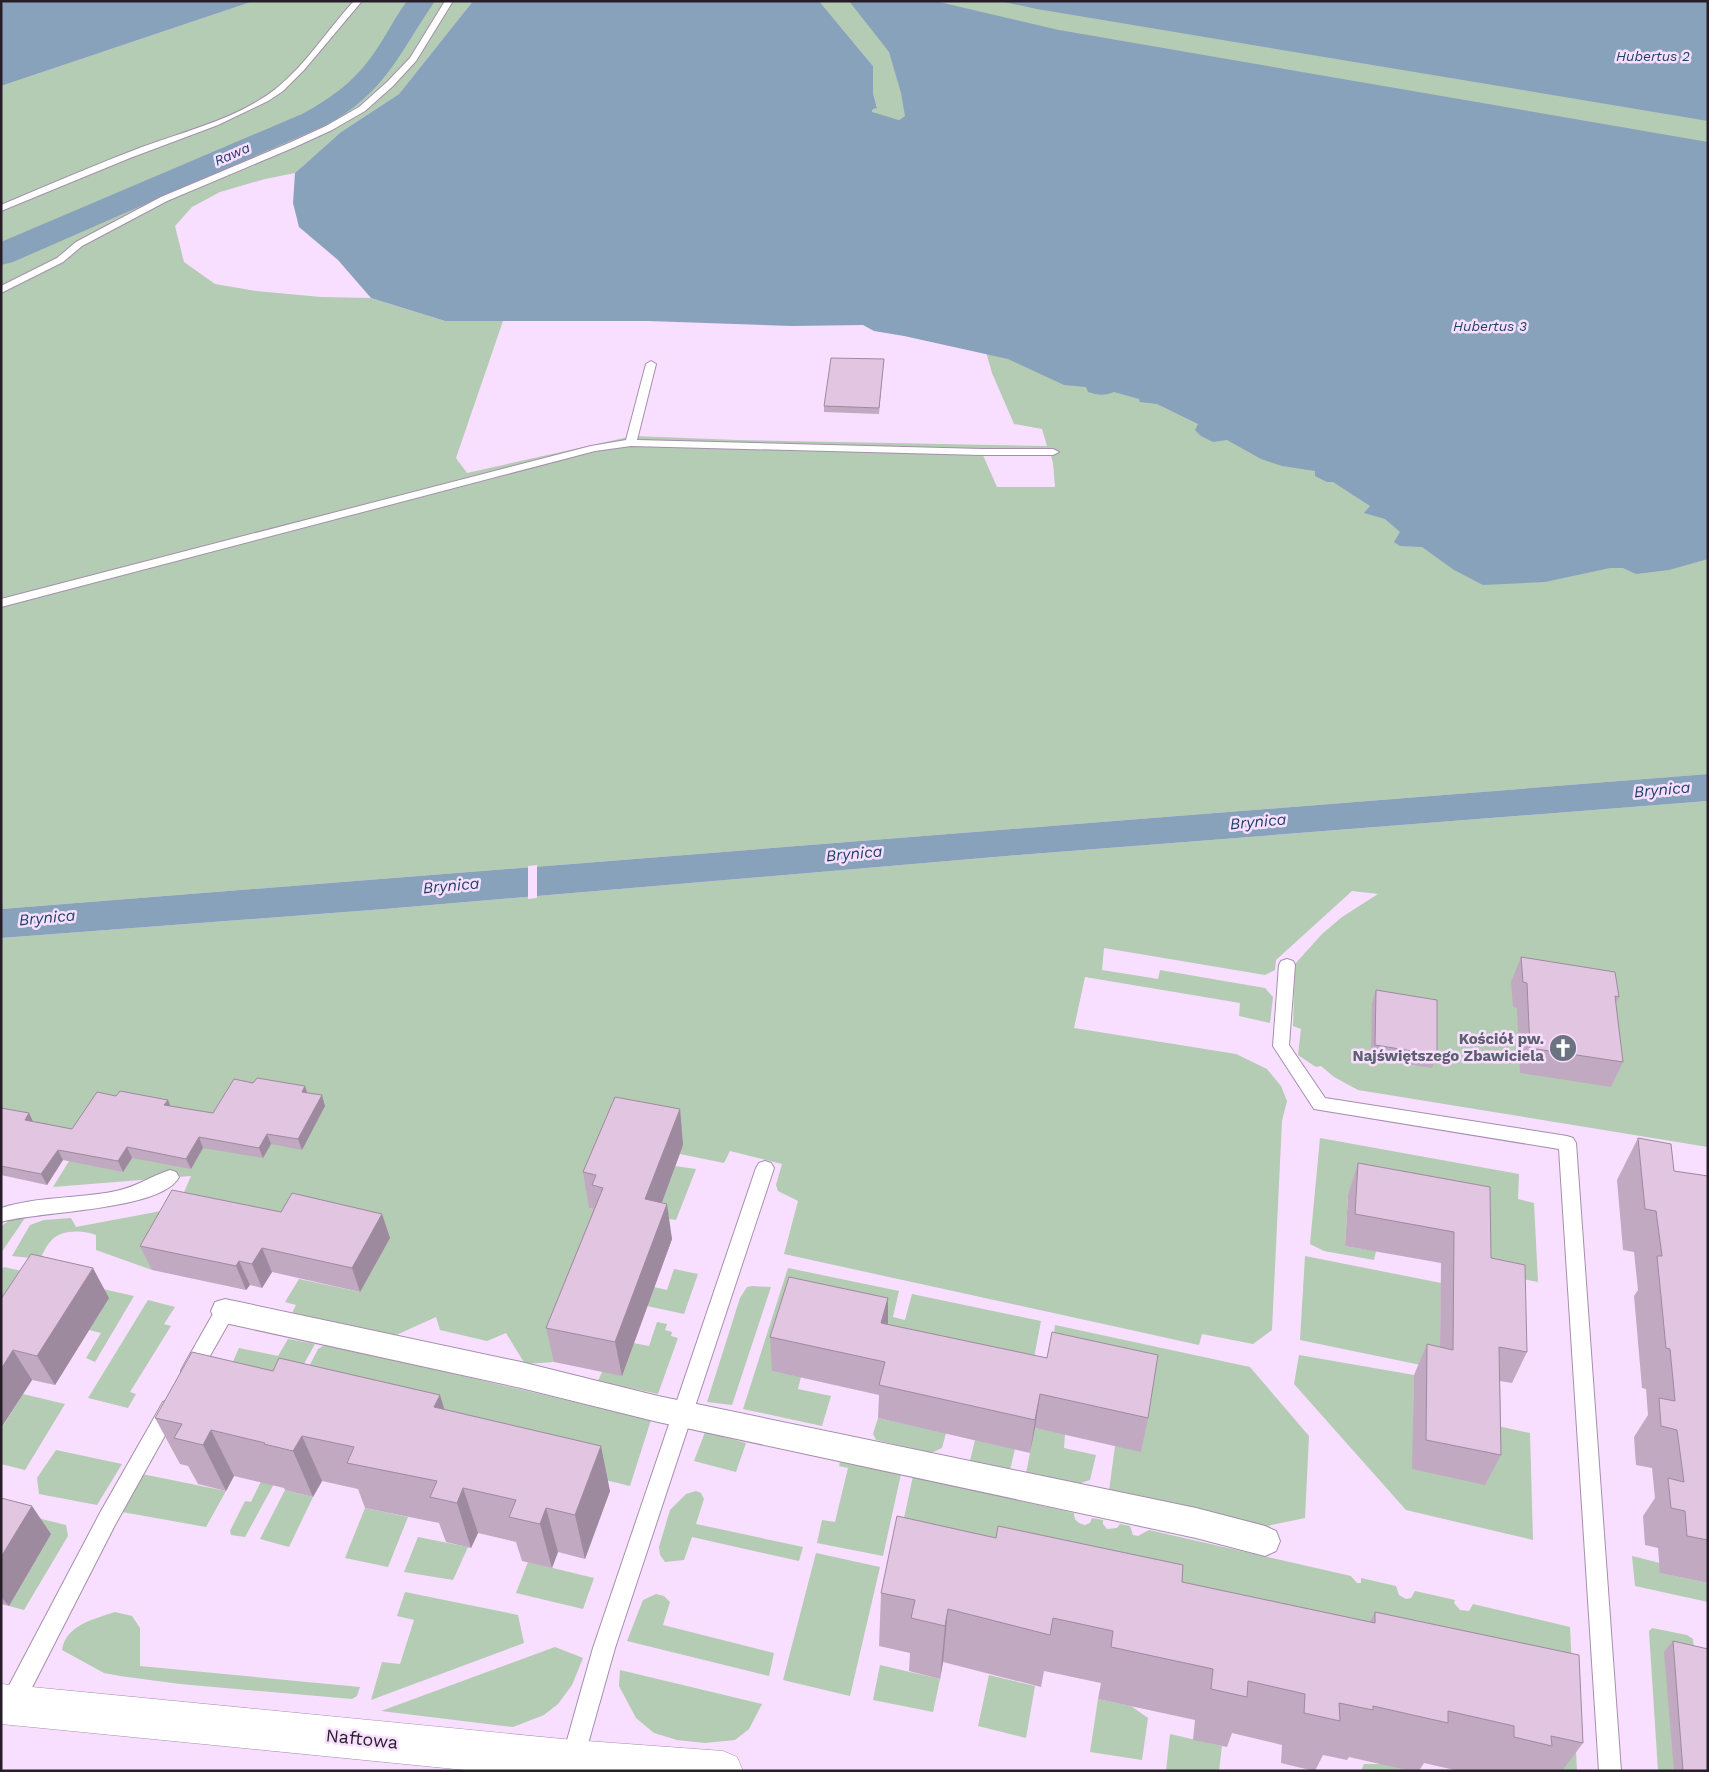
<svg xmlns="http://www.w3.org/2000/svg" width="1709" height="1772" viewBox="0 0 1709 1772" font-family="'Work Sans',sans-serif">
	<rect width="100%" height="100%" fill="#f8dfff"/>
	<g fill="#b4cbb4" fill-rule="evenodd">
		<path d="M254,1H419C396,30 380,63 355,89C340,103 321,112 303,122L1,251V86Z"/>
		<path d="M428,1H473L399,94L341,132L295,173L265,179L220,192L192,207L175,226L184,262L215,284L256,291L321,297L371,298L445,321H503L456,458L467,473L633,436L738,440L1047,446L1042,429L1014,424L992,373L933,167L905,116L899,120L872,113L873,109L877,107L873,93V66L819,1H1708V774L1,909V257L107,209L310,123C327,115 346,107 360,94C389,68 406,32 428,1ZM1050,452L1053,463L1055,487H997L982,453Z"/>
		<path d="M1708,801V1147L1358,1090L1334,1077L1321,1066L1316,1067L1298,1055L1301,1029L1293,1026L1295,964L1322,934L1342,917L1378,894L1352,891L1276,960L1275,970L1265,975L1104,948L1102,970L1158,979L1160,970L1265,988L1273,997L1270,1023L1239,1016L1240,1003L1085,977L1074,1028L1236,1054L1267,1069L1281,1086L1287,1101L1282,1121L1272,1330L1253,1344L1202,1334L1199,1345L784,1254L798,1201L778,1191L776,1185L782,1164L730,1151L724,1163L680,1154L589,1208L602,1211L554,1362L525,1364L506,1333L487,1341L440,1330L436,1317L394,1336L292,1313L296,1305L285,1302L299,1279L360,1292L184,1214L152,1270L96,1250V1235C83,1230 60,1229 50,1242C46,1246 43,1254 40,1259L12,1256L30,1225L44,1220L71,1218L76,1227L177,1208L191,1176L53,1187L74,1153L1,1117V938L385,909L1019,855Z"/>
		<path d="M1320,1138L1519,1174L1518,1199L1534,1203L1538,1282L1477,1270L1348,1195L1345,1246L1376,1251L1374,1260L1324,1251L1310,1244Z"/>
		<path d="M675,1166L696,1169L676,1220L657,1217Z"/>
		<path d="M27,1215L1,1253V1226L9,1221Z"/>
		<path d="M1305,1256L1441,1283L1440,1369L1300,1340Z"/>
		<path d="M4,1267L134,1296L95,1362L86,1358L101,1333L89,1330L1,1357V1270Z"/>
		<path d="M788,1268L899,1291L893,1317L905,1320L912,1294L1041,1321L1028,1389L772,1371L801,1377L798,1389L831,1396L822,1426L743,1409Z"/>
		<path d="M674,1269L698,1274L684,1314L647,1306L654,1287L667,1290Z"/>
		<path d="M752,1286L771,1287L732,1405L707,1402L740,1298L747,1287Z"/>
		<path d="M148,1300L175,1307L164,1324L171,1326L130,1392L136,1394L128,1408L88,1398Z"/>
		<path d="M657,1322L667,1324L665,1330L672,1332L671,1336L678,1338L658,1394L598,1381L602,1372L633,1343L649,1346Z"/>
		<path d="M1055,1325L1250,1367L1309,1436L1305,1518L1267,1526L1109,1491L1115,1446L1054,1333Z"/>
		<path d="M288,1339L315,1344L276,1414L216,1399L239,1348L278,1356Z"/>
		<path d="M326,1344L651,1420L630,1486L536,1463L284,1415L318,1349Z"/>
		<path d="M1299,1355L1414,1375L1413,1469L1498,1426L1530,1433L1533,1540L1406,1510L1294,1384Z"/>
		<path d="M23,1394L65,1404L25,1470L1,1464V1429Z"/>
		<path d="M878,1418L946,1433L942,1448L931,1453L876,1440L873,1434Z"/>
		<path d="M1035,1428L1065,1434L1064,1448L1096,1455L1090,1480L1078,1484L1026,1473Z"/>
		<path d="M705,1432L746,1443L736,1472L694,1461Z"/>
		<path d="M975,1440L1015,1449L1010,1470L970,1461Z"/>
		<path d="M56,1450L122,1464L97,1505L39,1494L37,1478Z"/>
		<path d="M840,1462L901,1474L883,1556L817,1543L822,1520L835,1522L848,1468L839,1466Z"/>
		<path d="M267,1469L280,1473L245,1537L231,1535L230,1531L245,1501L251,1502Z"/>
		<path d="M142,1474L226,1491L206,1527L122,1512Z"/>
		<path d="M913,1476L1074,1513C1074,1521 1078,1523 1085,1525L1090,1523L1092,1518L1103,1520V1524L1107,1529L1117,1528L1120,1524L1130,1526L1133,1535L1138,1536L1149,1530L1351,1576L1357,1583H1361V1578L1396,1586L1399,1595L1406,1599L1411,1598L1415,1591L1455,1600L1454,1603L1460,1610L1469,1611L1473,1604L1570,1627L1577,1771H1545L895,1560Z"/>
		<path d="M285,1490L313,1497L289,1547L260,1539Z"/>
		<path d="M696,1491L701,1493L704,1499L696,1524L803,1547L799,1561L692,1537L684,1560L665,1562L660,1555L659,1547L670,1510L686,1494Z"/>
		<path d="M365,1508L408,1517L388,1567L345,1558Z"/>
		<path d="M1,1509L66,1525L68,1536L24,1610L9,1606L51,1534Z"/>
		<path d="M418,1537L468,1547L453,1580L404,1572Z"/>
		<path d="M816,1553L880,1567L850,1696L783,1680Z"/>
		<path d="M1632,1556L1660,1563L1661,1573L1708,1583V1602L1635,1586Z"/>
		<path d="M528,1562L594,1578L583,1609L516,1593Z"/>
		<path d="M405,1592L518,1615L524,1643L371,1700L382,1662L400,1664L414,1620L397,1616Z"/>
		<path d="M656,1594L664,1596L670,1602L663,1625L774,1653L769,1676L627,1641L643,1600Z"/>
		<path d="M115,1612L132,1616L140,1628V1666L360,1687L357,1696L352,1699L180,1684L120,1676L104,1673L62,1650C66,1625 94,1619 115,1612Z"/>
		<path d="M1652,1628L1687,1635L1693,1639L1695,1658L1674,1771H1658L1649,1631Z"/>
		<path d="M555,1647L583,1658L572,1685L558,1704L544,1715L513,1727L381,1711Z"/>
		<path d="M880,1665L940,1679L933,1712L873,1700Z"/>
		<path d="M620,1670L762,1704L749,1729L735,1740L705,1743L677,1740L654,1733L636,1718L619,1686Z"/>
		<path d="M989,1675L1035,1686L1026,1738L978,1726Z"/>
		<path d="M1098,1699L1131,1706L1148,1718L1142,1760L1090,1752Z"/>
		<path d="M1170,1734L1222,1746L1219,1771H1166Z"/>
		<path d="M1364,1764H1383L1411,1771H1361Z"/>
	</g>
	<g fill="#89a2bb">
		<path d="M1,1H254L1,86Z"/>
		<path d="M473,1H819L873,66V93L877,108L873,109L872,112L899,120L905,116L901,93L889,52L849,1H935L1059,30L1708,142V559L1669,570L1636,574L1623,568H1610L1545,582L1483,585L1454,570L1422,547L1400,546L1394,542L1400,532L1385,519L1364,513L1370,506L1333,482H1327L1315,476V471L1282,466L1261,459L1227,440L1213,442L1201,436L1195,430L1198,424L1157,404L1140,402L1139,399L1114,392C1105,396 1097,395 1088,392L1086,387L1064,385L1008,359L904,336L874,331L863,325L792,326L648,321H445L371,298L338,260L299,227L293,203L295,173L341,132L399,94Z"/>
		<path d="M1000,1H1708V121L1037,9Z"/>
		<path d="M1708,774V801L1019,855L385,909L1,938V909Z"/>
	</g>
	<path fill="#f8dfff" d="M537,865V898L528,899V866Z"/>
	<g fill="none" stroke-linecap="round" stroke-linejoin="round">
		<path fill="#89a2bb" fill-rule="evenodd" d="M407,1H435C398,55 385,94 324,126L13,262L1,265V242L302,114C328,100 351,84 369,60C383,42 393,20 407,1Z"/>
		<defs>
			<g id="service">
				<path d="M354,1H362L304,70L283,91L268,101L218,125L130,158L1,211V205C48,185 95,165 142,147C188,130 240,118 278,87C307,63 328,29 354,1Z"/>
				<path d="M445,1H453L416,61L393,86L365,111L332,130L295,147L167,201L82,246L63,262L1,293V286L57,258L76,242L161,197L289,143L326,126L359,107L387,82L410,58Z"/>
				<path d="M651,361L656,364L637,440L982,449H1053L1059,452L1053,455H982L631,446L595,451L1,607V599L591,446L626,440L646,364Z"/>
				<path d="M1287,959L1293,961L1295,965L1289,1045L1325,1098L1567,1136L1573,1138L1576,1143L1621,1771H1599L1559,1149L1314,1109L1273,1046L1279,965L1281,961Z"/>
				<path d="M765,1161L771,1163L774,1168L615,1648L584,1758L581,1766L573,1769L565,1766L562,1758L593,1648L756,1168L759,1163Z"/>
				<path d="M170,1170L176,1172L179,1177C162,1211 37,1211 1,1222V1208C38,1196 78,1199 116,1191C136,1187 151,1176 170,1170Z"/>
				<path d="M225,1303L232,1305L234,1311L232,1317L198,1377L191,1380L184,1377L181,1371L184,1365L218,1305Z"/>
				<path d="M170,1399L177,1402L180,1408L177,1414L115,1525L20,1711L12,1714L4,1711L1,1703L4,1695L101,1511L163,1402Z"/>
			</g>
			<path id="pedestrian" d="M225,1299L521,1362L658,1396L1196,1508L1265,1526L1276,1531L1280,1541L1276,1551L1265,1556L1196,1538L658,1422L521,1388L225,1323L215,1320L211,1311L215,1302Z"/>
			<path id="tertiary" d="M1,1684L573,1740L723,1751L737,1757L743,1771H475L1,1724Z"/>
		</defs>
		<use href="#service" stroke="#a58fac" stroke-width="2"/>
		<use href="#pedestrian" stroke="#a58fac" stroke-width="2"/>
		<use href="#tertiary" stroke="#a58fac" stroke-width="1"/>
		<use href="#service" fill="#fff" fill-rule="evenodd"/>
		<use href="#pedestrian" fill="#fff" fill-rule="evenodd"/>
		<use href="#tertiary" fill="#fff" fill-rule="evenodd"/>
	</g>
	<g fill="#c2a9c2">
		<path d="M884,359L879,414L824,412V406Z"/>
		<path d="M1521,957L1619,997L1616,1003L1623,1062L1611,1087L1520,1073L1517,1008L1513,1007L1511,982Z"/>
		<path d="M1376,990L1437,1055L1432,1068L1371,1058L1372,1003Z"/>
		<path d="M253,1083L305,1086L307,1092L325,1106L302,1150L271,1144L263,1158L203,1148L191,1169L132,1158L123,1172L63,1160L47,1185L1,1175V1108L29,1113L33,1121L72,1129L171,1106L213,1113Z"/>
		<path d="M680,1109L683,1145L662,1203L672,1239L622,1376L554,1362L546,1328L594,1209L589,1208L583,1172Z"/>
		<path d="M1638,1138L1674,1171L1708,1176V1583L1660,1573L1658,1548L1645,1545L1643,1516L1655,1498L1652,1468L1636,1465L1634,1437L1648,1415L1646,1389L1642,1388L1634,1296L1638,1290L1634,1252L1623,1250L1617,1180Z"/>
		<path d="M1358,1163L1491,1258L1527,1352L1512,1383L1500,1381L1501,1455L1485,1485L1412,1469L1414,1375L1427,1344L1440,1347L1441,1263L1345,1246L1348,1195Z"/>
		<path d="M390,1238L360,1292L272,1272L262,1288L250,1285L246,1290L152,1270L140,1246Z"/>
		<path d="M109,1298L55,1385L32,1380L1,1428V1299Z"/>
		<path d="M888,1298V1324L1148,1418L1141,1452L1035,1428L1030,1453L878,1418L879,1395L772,1371L770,1337Z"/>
		<path d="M444,1409L610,1491L585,1559L558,1552L552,1568L522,1561L516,1542L478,1533L471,1548L446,1542L439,1523L365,1508L358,1489L322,1481L313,1497L285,1490L284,1488L234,1476L226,1491L198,1484L188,1466L180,1464L155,1418Z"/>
		<path d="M1,1498L51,1534L9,1606L1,1604Z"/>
		<path d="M1182,1582L1370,1622L1375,1612L1583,1743L1562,1771H1459L1424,1763L1419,1771H1411L1349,1757L1347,1760L1323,1755L1315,1771H1314L1281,1763L1282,1745L1232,1733L1227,1747L1193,1740L1195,1720L1098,1699L1101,1683L1044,1671L1041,1687L943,1662L940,1679L909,1671L910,1653L879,1646L881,1593Z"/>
		<path d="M1673,1641L1708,1771H1674L1664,1652Z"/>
	</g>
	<g fill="#9e8a9e">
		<path d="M305,1086L308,1097L302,1092Z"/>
		<path d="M322,1095L325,1106L302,1150L298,1139Z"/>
		<path d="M168,1100L172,1110L164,1105Z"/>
		<path d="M680,1109L683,1145L650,1235L645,1199Z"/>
		<path d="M29,1113L34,1124L25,1120Z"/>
		<path d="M267,1134L271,1144L263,1158L259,1148Z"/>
		<path d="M199,1137L203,1148L191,1169L186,1159Z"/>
		<path d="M127,1147L132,1158L123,1172L118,1161Z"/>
		<path d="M58,1150L63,1160L47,1185L41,1174Z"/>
		<path d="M667,1204L672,1239L622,1376L615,1342Z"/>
		<path d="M382,1214L390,1238L360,1292L352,1268Z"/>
		<path d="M262,1248L272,1272L262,1288L252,1264Z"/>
		<path d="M239,1261L250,1285L246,1290L236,1266Z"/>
		<path d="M93,1268L109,1298L55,1385L37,1356Z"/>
		<path d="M888,1298V1332L881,1323Z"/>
		<path d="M13,1350L32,1380L1,1428V1369Z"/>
		<path d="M1040,1394L1035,1428L1030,1453L1035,1420Z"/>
		<path d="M440,1395L454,1441L434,1407Z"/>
		<path d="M211,1430L234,1476L226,1491L203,1445Z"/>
		<path d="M302,1436L322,1481L313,1497L293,1451Z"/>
		<path d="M601,1446L610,1491L585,1559L575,1515Z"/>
		<path d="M463,1488L478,1533L471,1548L457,1503Z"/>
		<path d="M32,1506L51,1534L9,1606L1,1597V1557Z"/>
		<path d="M546,1508L558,1552L552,1568L540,1524Z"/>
		<path d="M948,1609L943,1662L940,1679L945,1626Z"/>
	</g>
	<g fill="#e1c5e1" stroke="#9e8a9e">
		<path d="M831,358L884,359L879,408L824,406Z"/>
		<path d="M1521,957L1615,972L1619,997L1615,996L1623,1062L1530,1048L1527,983L1523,982Z"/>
		<path d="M1376,990L1437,1000V1055L1375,1045Z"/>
		<path d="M257,1078L305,1086L302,1092L322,1095L298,1139L267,1134L259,1148L199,1137L186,1159L127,1147L118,1161L58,1150L41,1174L1,1166V1108L29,1113L25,1120L72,1129L97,1092L116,1096L120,1091L168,1100L164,1105L213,1113L234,1079L253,1083Z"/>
		<path d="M615,1097L680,1109L645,1199L667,1204L615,1342L546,1328L603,1188L592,1185L596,1175L583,1172Z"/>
		<path d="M1638,1138L1671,1144L1674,1171L1708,1176V1540L1687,1536L1685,1511L1671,1508L1668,1478L1684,1482L1677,1430L1661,1426L1659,1398L1675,1401L1670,1349L1666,1348L1657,1256H1662L1656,1211L1645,1209Z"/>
		<path d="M1358,1163L1490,1187L1491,1258L1525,1265L1527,1352L1499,1347L1501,1455L1426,1440L1427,1344L1453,1350L1454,1232L1355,1214Z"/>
		<path d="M172,1190L281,1212L292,1193L382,1214L352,1268L262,1248L252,1264L239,1261L236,1266L140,1246Z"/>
		<path d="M31,1254L93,1268L37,1356L13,1350L1,1369V1299Z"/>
		<path d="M789,1277L888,1298L881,1323L1047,1358L1052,1332L1158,1355L1148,1418L1040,1394L1035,1420L879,1385L885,1362L770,1337Z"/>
		<path d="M192,1352L273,1371L279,1358L440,1395L434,1407L601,1446L575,1515L546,1508L540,1524L509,1517L516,1500L463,1488L457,1503L430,1497L437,1481L347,1463L354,1447L302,1436L293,1451L264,1444L265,1443L211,1430L203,1445L174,1438L182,1424L155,1418Z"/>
		<path d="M1,1498L32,1506L1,1557Z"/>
		<path d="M897,1516L996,1538L998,1526L1183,1565L1182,1582L1375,1623V1612L1579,1655L1583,1743L1551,1736L1552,1746L1514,1737V1726L1448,1711V1723L1373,1706V1710L1339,1703L1340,1721L1304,1713L1305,1694L1248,1681L1247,1697L1211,1689L1213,1669L1111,1647L1113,1631L1053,1618L1050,1635L948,1609L945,1626L911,1618L915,1600L881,1593Z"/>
		<path d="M1673,1641L1708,1649V1771H1683Z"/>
	</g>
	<defs>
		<symbol id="church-disc" viewBox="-11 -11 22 22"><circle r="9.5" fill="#6b7280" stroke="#f8dfff"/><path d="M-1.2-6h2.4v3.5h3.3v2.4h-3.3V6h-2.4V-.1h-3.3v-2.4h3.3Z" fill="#fff"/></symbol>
	</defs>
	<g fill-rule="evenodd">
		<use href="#church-disc" x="1547" y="1032" width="32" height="32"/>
	</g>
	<g text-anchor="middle" stroke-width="5" stroke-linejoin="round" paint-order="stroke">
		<g font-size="14" font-style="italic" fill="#1a4266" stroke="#f8dfff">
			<text x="1653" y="61">Hubertus 2</text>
			<text transform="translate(232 154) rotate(-24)" y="5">Rawa</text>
			<text x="1490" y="331">Hubertus 3</text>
		</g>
		<g font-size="15" font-weight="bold" fill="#5b616d" stroke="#f8dfff" text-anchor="end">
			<text x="1544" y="1044">Kościół pw.<tspan x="1544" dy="17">Najświętszego Zbawiciela</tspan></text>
		</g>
		<g font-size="16" font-style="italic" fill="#1a4266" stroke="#f8dfff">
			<text transform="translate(1662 789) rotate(-5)" y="6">Brynica</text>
			<text transform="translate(1258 821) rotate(-5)" y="6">Brynica</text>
			<text transform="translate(854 853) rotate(-5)" y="6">Brynica</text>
			<text transform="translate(451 885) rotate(-5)" y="6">Brynica</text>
			<text transform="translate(47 917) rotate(-5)" y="6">Brynica</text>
		</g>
		<g font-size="18" fill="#261d28" stroke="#f8dfff">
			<text transform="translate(362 1739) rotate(6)" y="6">Naftowa</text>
		</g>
	</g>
	<rect width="1709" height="1772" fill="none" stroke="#261d28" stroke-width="5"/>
</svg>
